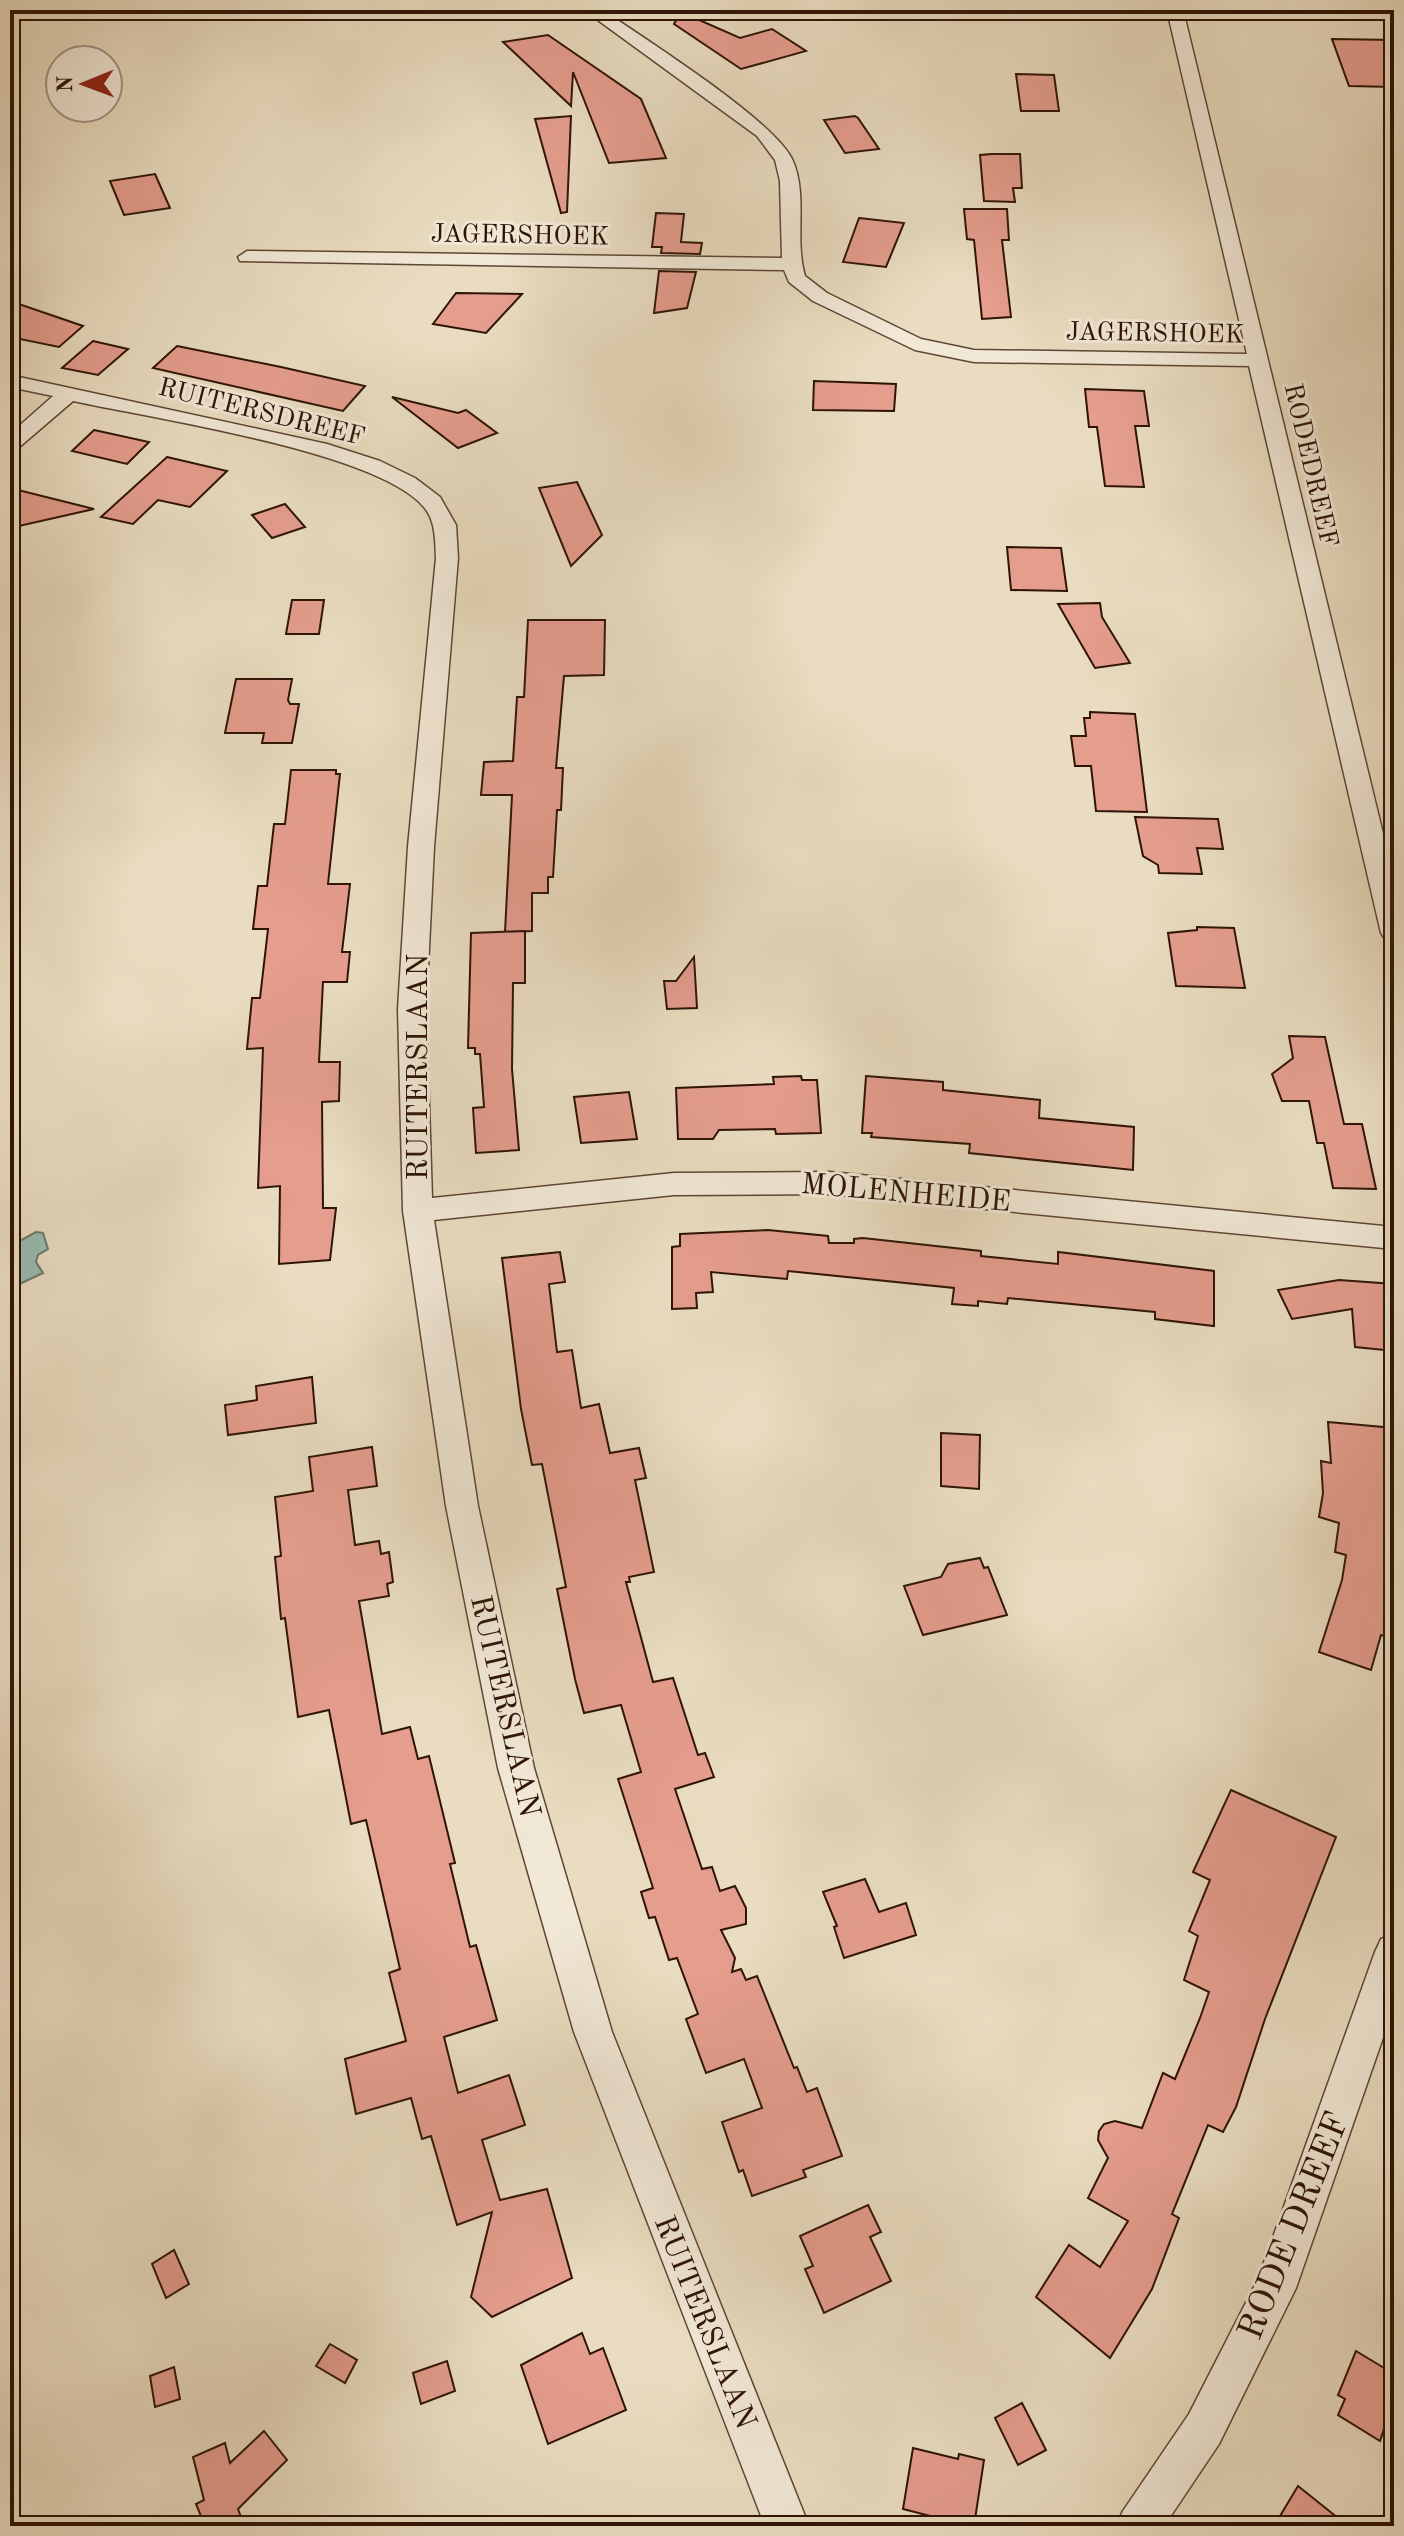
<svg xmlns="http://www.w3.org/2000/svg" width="1404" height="2536" viewBox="0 0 1404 2536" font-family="'Old Standard TT',serif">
	<rect width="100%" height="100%" fill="#e9dcc0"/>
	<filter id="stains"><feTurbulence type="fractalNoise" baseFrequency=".0025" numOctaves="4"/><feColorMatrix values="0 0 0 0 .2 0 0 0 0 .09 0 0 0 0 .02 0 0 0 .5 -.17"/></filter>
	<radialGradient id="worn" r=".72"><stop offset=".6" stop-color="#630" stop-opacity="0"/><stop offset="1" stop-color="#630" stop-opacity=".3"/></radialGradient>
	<path fill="#98bcaf" stroke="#6e796b" stroke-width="2" d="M36,1232L43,1233L48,1249L38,1255L36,1262L43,1273L11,1288L14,1267L10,1246Z"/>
	<g fill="#e59d8e" stroke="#2f1406" stroke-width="2">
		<path d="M681,12L740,38L772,29L806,51L741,69L674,24Z"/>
		<path d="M548,35L641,99L666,158L609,163L573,72L571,106L503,42Z"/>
		<path d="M1332,39L1394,40V87L1349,86Z"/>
		<path d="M1016,74L1054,75L1059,111H1021Z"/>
		<path d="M571,116L567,212L561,213L535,119Z"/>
		<path d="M855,116L858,118L879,149L845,153L824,120Z"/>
		<path d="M992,154H1020L1022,188H1013L1015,202L984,201L980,155Z"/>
		<path d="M155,174L170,208L124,215L110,181Z"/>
		<path d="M964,209H1007L1009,240H1002L1011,317L982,319L974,240L967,239Z"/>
		<path d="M656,213L684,214L681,242L702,243L700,254L661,253L662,247H652Z"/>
		<path d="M859,218L904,223L886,267L843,262Z"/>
		<path d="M659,271L696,272L687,308L654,313Z"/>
		<path d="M456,293L522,294L486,333L433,324Z"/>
		<path d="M10,301L83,326L59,347L10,337Z"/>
		<path d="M93,341L128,349L98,375L62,368Z"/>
		<path d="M177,346L281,367L365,386L343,411L153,368Z"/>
		<path d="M814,381L896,384L894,411L813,410Z"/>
		<path d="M1085,389L1144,391L1149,426H1135L1144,487L1105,486L1097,427H1089Z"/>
		<path d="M392,397L458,413L466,410L497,433L458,448Z"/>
		<path d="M94,430L149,442L127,464L72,451Z"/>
		<path d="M167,457L227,471L190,507L158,500L133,524L101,517Z"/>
		<path d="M577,482L602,535L571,566L539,488Z"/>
		<path d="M10,488L94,509L10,528Z"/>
		<path d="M285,504L305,527L272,538L252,515Z"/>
		<path d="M1007,547L1061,548L1067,591L1011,590Z"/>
		<path d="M292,600H324L319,634H286Z"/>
		<path d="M1100,603L1102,617L1130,663L1095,668L1058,604Z"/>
		<path d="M528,620H605L604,675L564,676L556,768H563L561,810H557L553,877H548V893H532V931L505,932L512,795H481L484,762L513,761L517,697H524Z"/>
		<path d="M236,679H292L288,700L290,704H299L292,743H262L264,733H225Z"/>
		<path d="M1090,712L1135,714L1147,812L1096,811L1091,766H1075L1071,736H1086L1084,718H1090Z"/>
		<path d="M291,770H336V774H340L328,884H350L342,952H350L347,982H323L319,1062H340L339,1101L322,1102L323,1208H336L330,1260L279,1264L280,1186L258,1188L263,1048L247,1049L252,998H260L268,929H253L258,886H267L274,824H285Z"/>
		<path d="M1135,817L1218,819L1223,849L1197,848L1202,874L1159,873L1158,865L1143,856Z"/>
		<path d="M1197,927L1234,928L1245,988L1176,986L1168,933L1197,930Z"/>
		<path d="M525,931V983H513L512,1069L519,1150L476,1153L473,1108L484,1107L480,1054H475V1048H468L471,933Z"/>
		<path d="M694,957L697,1008L667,1009L664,981H676Z"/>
		<path d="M1289,1036L1325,1037L1344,1124H1362L1376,1189L1333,1188L1324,1143H1317L1309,1101H1282L1272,1074L1293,1058Z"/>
		<path d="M801,1076L802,1080H817L821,1133L776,1134L775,1129L719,1130L713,1139H678L676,1088L774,1084L773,1077Z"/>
		<path d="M866,1076L943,1082V1090L1040,1100L1039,1118L1134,1127L1133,1170L969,1153L970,1144L871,1137L872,1133H862Z"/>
		<path d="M629,1092L637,1139L581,1143L574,1097Z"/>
		<path d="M768,1230L828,1236L829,1243H854V1239L863,1238L981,1251V1256L1058,1264V1252L1214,1271V1326L1155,1319V1312L1008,1298L1007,1304L978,1301V1306L952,1304L954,1288L788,1271L787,1279L711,1272L713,1292L696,1293L697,1308L672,1309V1247L680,1246V1234Z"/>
		<path d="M560,1252L565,1282L549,1284L557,1352L572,1350L581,1408L599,1404L610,1453L639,1448L646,1478L635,1480L654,1572L629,1577L630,1582H626L653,1682L673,1678L698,1755L705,1753L714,1777L675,1789L702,1869L712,1867L720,1891L735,1886L746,1908V1924L721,1930L735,1958L732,1972L741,1969L746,1980L757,1976L794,2068L797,2067L807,2092L817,2088L842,2156L803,2170L806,2177L752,2196L743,2170L739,2172L722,2122L762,2108L744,2059L706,2073L686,2019L698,2014L677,1958L669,1960L655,1917L649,1918L641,1892L653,1888L618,1779L641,1772L621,1705L584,1713L575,1679L557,1589L566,1587L542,1464L532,1465L521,1409L502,1258Z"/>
		<path d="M1339,1280L1394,1284L1391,1314L1394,1351L1355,1347L1352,1309L1292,1319L1278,1290Z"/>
		<path d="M312,1377L316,1423L228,1435L225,1405L257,1400L256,1386Z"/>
		<path d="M1328,1422L1394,1428V1623L1390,1638L1381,1635L1371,1670L1319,1652L1342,1580L1346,1555L1335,1552L1339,1523L1319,1517L1323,1493L1321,1461L1331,1463Z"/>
		<path d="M941,1433L980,1435L979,1489L941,1486Z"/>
		<path d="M372,1447L377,1486L348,1490L355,1545L379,1541L381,1554L389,1552L393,1582L387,1584L389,1596L359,1601L382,1734L410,1727L418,1759L429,1756L455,1863L450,1864L470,1947L476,1945L497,2020L444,2037L458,2093L509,2075L525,2125L482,2140L500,2200L547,2189L572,2278L492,2317L471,2297L492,2212L457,2225L431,2136L422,2139L411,2098L356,2114L345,2059L406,2041L389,1973L400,1969L366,1820L351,1824L329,1710L298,1717L285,1618L281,1619L275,1557L281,1556L275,1497L313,1491L309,1457Z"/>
		<path d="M980,1558L984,1568L988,1567L1007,1615L923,1635L904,1586L941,1577L948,1564Z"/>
		<path d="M1231,1790L1336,1837L1265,2019L1236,2107L1223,2132L1208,2125L1172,2214L1179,2218L1152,2289L1110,2358L1036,2297L1069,2245L1100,2267L1128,2221L1088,2198L1108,2158L1098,2140L1099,2131L1104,2124L1115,2121L1142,2128L1163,2073L1175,2079L1200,2018L1209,1992L1184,1980L1198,1936L1189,1931L1210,1880L1193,1872Z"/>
		<path d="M865,1879L879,1912L906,1903L916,1935L844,1958L834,1927L837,1926L823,1892Z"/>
		<path d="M868,2205L881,2232L870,2237L891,2281L824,2313L805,2269L813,2266L800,2236Z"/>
		<path d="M174,2250L189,2284L166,2298L152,2264Z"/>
		<path d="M582,2333L590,2354L603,2348L626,2410L548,2444L521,2365Z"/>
		<path d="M330,2344L357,2360L345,2383L316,2366Z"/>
		<path d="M1356,2351L1394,2374V2434L1384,2429L1380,2441L1338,2415L1345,2399L1338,2395Z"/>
		<path d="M447,2361L455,2391L421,2404L413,2373Z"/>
		<path d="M174,2367L180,2399L155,2407L150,2376Z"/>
		<path d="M1022,2403L1046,2450L1018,2465L995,2418Z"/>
		<path d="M264,2431L287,2460L238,2509L241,2517L225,2526H205L196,2504L204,2500L193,2457L225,2443L230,2463Z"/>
		<path d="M913,2448L958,2459L959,2454L984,2460L974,2526H941L942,2519L903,2509Z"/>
		<path d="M1298,2486L1348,2526H1274Z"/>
	</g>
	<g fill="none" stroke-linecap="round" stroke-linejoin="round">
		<defs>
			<g id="minor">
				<path d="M13,10H32L10,25Z"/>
				<path d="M584,10H603C644,39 776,121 793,161C808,196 794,239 805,276L827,293L921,339L974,350L1247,354L1167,10H1183L1394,879V942L1385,939L1381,933L1249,366L974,362L915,350L813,301L789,282L784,270L240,261L238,257L247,251L782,258L780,181L775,160L757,136Z"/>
				<path d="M10,375L327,444L380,461L415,478L440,497L456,525L458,558L434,847L426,1009L432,1198L674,1173L830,1172L1394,1227V1249L830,1194L674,1195L434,1220L478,1506L534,1768L612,2032L809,2526H765L574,2032L498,1768L446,1506L403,1211L398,1009L408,847L436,558C435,540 436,520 423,506C375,451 150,418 73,401L17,449L10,451V434L53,396L10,387Z"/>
				<path d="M1394,1934V2006L1296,2288L1219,2444L1164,2526H1116L1123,2511L1189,2414L1258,2279L1375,1952L1381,1939Z"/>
			</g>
		</defs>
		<use href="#minor" stroke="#5e4634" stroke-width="3"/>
		<use href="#minor" fill="#f1e8d6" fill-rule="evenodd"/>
	</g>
	<g text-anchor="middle" stroke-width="6" stroke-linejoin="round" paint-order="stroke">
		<g font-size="26" fill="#2f1406" stroke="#f1e8d6">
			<text transform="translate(520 234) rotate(1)" y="9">JAGERSHOEK</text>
			<text transform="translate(1155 332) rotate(1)" y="9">JAGERSHOEK</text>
			<text transform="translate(262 411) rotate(14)" y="9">RUITERSDREEF</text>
			<text transform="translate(1312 465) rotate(77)" y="9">RODEDREEF</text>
		</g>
		<g font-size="30" fill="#2f1406" stroke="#f1e8d6">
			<text transform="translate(417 1067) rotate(-90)" y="10">RUITERSLAAN</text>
			<text transform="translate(906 1192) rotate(5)" y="10">MOLENHEIDE</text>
			<text transform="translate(506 1706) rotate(77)" y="10">RUITERSLAAN</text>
			<text transform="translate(706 2322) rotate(68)" y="10">RUITERSLAAN</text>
		</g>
		<g font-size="36" fill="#2f1406" stroke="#f1e8d6">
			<text transform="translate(1292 2225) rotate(-68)" y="13">RODE DREEF</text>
		</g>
	</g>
	<rect width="1404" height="2536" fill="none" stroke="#e9dcc0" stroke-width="40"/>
	<rect x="12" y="12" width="1380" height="2512" fill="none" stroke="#2f1406" stroke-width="4"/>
	<rect x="20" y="20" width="1364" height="2496" fill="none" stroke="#2f1406" stroke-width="2"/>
	<g transform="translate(84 84) rotate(269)"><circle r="38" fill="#f1e8d6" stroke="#a39383" stroke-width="2"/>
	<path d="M0-6L14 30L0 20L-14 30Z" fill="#8f2418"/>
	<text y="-12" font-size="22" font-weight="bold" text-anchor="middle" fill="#2f1406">N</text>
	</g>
	<rect width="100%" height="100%" filter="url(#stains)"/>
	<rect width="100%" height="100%" fill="url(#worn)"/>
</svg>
